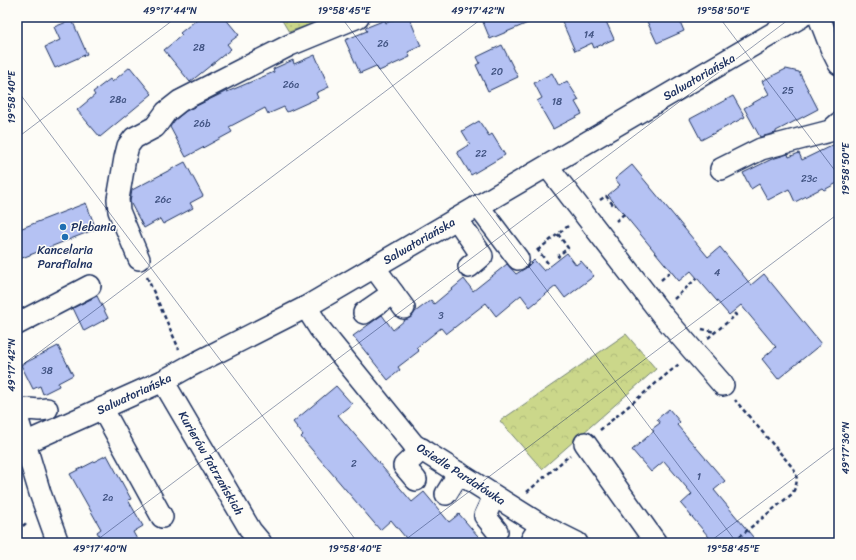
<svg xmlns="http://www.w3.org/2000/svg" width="856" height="560" viewBox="0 0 856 560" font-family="Sriracha,sans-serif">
	<defs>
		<pattern id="grass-dots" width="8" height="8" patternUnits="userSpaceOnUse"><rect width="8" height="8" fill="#cbd78a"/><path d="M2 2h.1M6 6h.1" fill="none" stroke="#aeb97a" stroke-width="1.8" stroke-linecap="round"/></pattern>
		<pattern id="park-crowns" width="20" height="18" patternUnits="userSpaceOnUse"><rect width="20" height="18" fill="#cbd78a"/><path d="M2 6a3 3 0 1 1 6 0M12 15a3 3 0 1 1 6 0" fill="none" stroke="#aeb97a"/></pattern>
	</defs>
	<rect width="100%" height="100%" fill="#fdfcf7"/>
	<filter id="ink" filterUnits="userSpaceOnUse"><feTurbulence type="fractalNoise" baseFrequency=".025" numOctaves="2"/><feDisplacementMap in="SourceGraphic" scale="8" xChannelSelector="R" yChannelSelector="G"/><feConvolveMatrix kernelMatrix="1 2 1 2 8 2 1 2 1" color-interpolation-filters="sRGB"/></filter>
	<g filter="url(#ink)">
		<path fill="url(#grass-dots)" stroke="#738374" d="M280,17H331L289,32Z"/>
		<path fill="url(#park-crowns)" stroke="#738374" d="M626,334L656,369L542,469L500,421Z"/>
		<g fill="#b5c2f3" stroke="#1b2f5e">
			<path d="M200,17H224L239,35L227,44L231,49L190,82L164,50L182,35L180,33Z"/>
			<path d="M400,17H409L421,46L408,52L410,57L379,71L376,66L360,73L345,40L367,31L365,28L385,20L386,23Z"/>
			<path d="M481,17H542L490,39Z"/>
			<path d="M560,17H604L614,39L594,48L592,43L575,51Z"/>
			<path d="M645,17H678L684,31L657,43Z"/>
			<path d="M72,20L87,54L55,68L45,47L60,40L54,27Z"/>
			<path d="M502,45L518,77L488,91L476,65L480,63L477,57Z"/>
			<path d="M315,55L329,87L316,93L318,98L287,112L284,107L268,114L265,108L229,127L232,132L186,157L170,127L175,120L186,111L227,91V92L274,72L273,69L293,60L294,64Z"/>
			<path d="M130,67L152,94L100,137L77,110L95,95L93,92L110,79L112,82Z"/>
			<path d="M786,69L799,72L818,109L776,131V133L760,137L744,108L769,94L762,81Z"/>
			<path d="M552,73L559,86L567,81L579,100L575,102L582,114L553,129L537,101L542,98L534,83Z"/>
			<path d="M733,96L745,117L701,140L690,119Z"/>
			<path d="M479,121L489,136L492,134L505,155L471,175L457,152L470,144L462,131Z"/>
			<path d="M839,142V182L824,190L822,188L795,202L789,189L768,200L759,184L751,189L743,173L772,159L788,154L789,157L799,153L802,160Z"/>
			<path d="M185,162L203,196L190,203L193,208L163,224L160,219L144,228L130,202L132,190Z"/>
			<path d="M632,165L708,257L720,247L751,285L764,274L821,344L778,379L762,359L776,347L741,305L729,315L691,271L679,281L608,195L620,185L615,179Z"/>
			<path d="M86,203L96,229L17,260V230Z"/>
			<path d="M567,253L576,265L581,261L594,276L565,298L556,286L530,307L521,295L496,316L486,303L446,334L441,328L416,348L419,351L398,367L400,370L388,380L353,336L382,315L393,330L405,320L411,317L415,312L431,300L434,304L464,279L473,291L507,264L516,274L526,268L534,260L544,271Z"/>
			<path d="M97,296L108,318L84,331L73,308Z"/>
			<path d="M58,346L73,375L58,383L59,386L43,394L40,386L33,389L21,365Z"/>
			<path d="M336,386L352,404L338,415L412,502L424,492L449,522L459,514L484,543H410L391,520L380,530L301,437L303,435L293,422Z"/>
			<path d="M669,409L680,422L677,425L725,481L714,490L758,543H714L681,504L692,494L664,461L651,472L632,450L654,431L652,429L660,423L657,419Z"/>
			<path d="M107,455L131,499L128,500L143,526L133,532L139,543H103L97,532L101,529L70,474Z"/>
		</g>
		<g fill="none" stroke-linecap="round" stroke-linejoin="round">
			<defs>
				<g id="minor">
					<path d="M819,17L831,48L839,64"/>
					<path d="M548,167L663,316L723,385"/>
					<path d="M721,169L761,149L830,131L839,123"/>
					<path d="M478,206L518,259"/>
					<path d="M457,219L482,256L469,267"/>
					<path d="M139,259L119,211L118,199L125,158L128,146L134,138L155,127L166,112L180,101L290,45L358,17"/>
					<path d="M374,267L404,308"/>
					<path d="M306,307L320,329L414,445L541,525L577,543"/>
					<path d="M364,313L393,293"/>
					<path d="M17,324L90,286"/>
					<path d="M163,381L251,531L261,543"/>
					<path d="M102,408L162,517"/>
					<path d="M17,415L28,409L39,410L47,409"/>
					<path d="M17,417L40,493L58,543"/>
					<path d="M25,443L163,381L188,367L306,307L801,17"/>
					<path d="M585,443L656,543"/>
					<path d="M416,480L404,466L422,449"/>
					<path d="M446,494L459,473"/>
					<path d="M494,496L485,516L497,531"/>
					<path d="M533,543L532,539L541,525"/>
				</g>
			</defs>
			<use href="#minor" stroke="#1b2f5e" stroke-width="24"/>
			<g stroke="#1b2f5e" stroke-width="2.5" stroke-dasharray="4 3" stroke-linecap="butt">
				<path d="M600,200L606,196L614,206L616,205"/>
				<path d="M616,221L624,214"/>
				<path d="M558,234L568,248L558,256L560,258"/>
				<path d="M537,249L550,266"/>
				<path d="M538,250L568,226"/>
				<path d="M147,277L179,349"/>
				<path d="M661,280L669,273L671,275"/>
				<path d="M674,299L697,278"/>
				<path d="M702,329L715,332"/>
				<path d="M708,338L736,315L733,312"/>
				<path d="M600,430L679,364"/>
				<path d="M527,492L570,455"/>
				<path d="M17,530L28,522"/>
				<path d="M734,541L792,494C797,485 799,478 793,468L735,400"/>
			</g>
			<use href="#minor" stroke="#fdfcf7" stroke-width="21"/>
		</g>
	</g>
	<path fill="none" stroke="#1b2f5e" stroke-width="1" stroke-opacity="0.45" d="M341,17L737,543M719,17L839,176M17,90L358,543M17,138L177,17M17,369L484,17M93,543L792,17M401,543L839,213M708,543L839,444"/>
	<g fill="#1f6fb2" stroke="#fdfcf7" stroke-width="1.5">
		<circle cx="63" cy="227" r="4"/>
		<circle cx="65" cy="237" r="4"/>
	</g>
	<g text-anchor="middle" stroke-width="3" stroke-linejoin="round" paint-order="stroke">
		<g font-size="10" fill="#425483">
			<text x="589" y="38">14</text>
			<text x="383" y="47">26</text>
			<text x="199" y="51">28</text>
			<text x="497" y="75">20</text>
			<text x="291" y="88">26a</text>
			<text x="788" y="94">25</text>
			<text x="118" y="103">28a</text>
			<text x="557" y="105">18</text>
			<text x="202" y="127">26b</text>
			<text x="481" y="157">22</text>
			<text x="809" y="182">23c</text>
			<text x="163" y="203">26c</text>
			<text x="717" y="276">4</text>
			<text x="441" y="319">3</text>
			<text x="47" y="374">38</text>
			<text x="354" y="467">2</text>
			<text x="699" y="480">1</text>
			<text x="108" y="501">2a</text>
		</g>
		<g font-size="12" fill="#1b2f5e" stroke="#fdfcf7">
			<text transform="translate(699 77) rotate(-30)" y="4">Salwatoriańska</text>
			<text transform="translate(419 241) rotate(-30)" y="4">Salwatoriańska</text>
			<text transform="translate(134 394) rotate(-25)" y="4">Salwatoriańska</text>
			<text transform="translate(211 463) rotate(60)" y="4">Kurierów Tatrzańskich</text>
			<text transform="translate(461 474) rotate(33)" y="4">Osiedle Pardałówka</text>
		</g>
		<g font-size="12" fill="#1b2f5e" stroke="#fdfcf7" text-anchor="start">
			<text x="71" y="231">Plebania</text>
			<text x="65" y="254" text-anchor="middle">Kancelaria<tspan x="65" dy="14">Parafialna</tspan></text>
		</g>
	</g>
	<rect width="856" height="560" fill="none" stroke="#fdfcf7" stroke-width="44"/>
	<rect x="22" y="22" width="812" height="516" fill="none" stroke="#1b2f5e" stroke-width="1.5"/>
	<g font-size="10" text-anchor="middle" fill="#1b2f5e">
		<text x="170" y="14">49°17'44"N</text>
		<text x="344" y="14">19°58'45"E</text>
		<text x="478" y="14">49°17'42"N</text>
		<text x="723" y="14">19°58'50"E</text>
		<text transform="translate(11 97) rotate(-90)" y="4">19°58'40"E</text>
		<text transform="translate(845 169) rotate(-90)" y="4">19°58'50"E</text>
		<text transform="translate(11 365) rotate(-90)" y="4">49°17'42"N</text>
		<text transform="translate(845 448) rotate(-90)" y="4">49°17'36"N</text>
		<text x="100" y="552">49°17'40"N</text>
		<text x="355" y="552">19°58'40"E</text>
		<text x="733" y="552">19°58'45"E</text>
	</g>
</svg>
